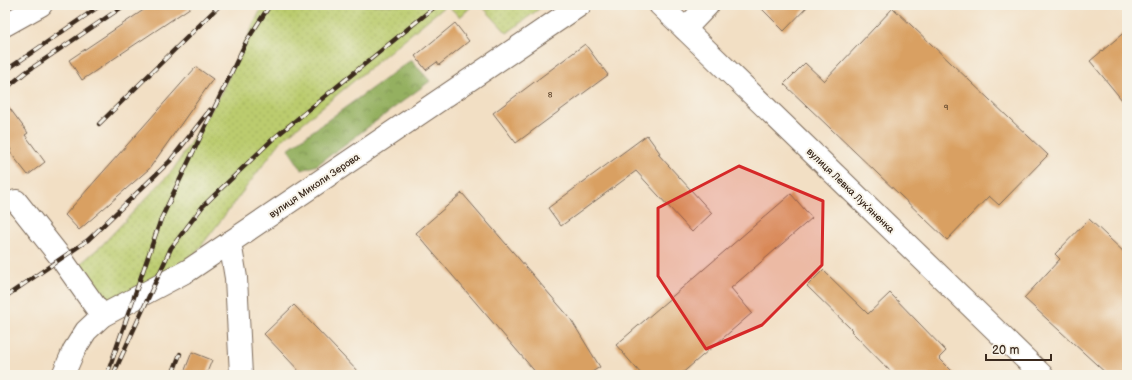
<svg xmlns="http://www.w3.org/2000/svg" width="1132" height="380" viewBox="0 0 1132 380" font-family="'Balsamiq Sans',sans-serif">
	<defs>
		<pattern id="grass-dots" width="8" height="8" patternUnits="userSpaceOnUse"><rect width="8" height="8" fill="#bbcc6e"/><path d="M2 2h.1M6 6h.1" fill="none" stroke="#a2af5f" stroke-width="1.8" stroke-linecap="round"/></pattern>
		<pattern id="forest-crowns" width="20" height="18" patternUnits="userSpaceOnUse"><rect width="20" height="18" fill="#94b061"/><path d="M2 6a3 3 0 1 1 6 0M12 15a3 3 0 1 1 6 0" fill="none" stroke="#7a8f4f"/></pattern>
	</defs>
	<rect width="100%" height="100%" fill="#f7f3e8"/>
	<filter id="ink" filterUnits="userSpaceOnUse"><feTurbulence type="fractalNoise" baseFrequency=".025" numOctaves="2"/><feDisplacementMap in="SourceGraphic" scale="8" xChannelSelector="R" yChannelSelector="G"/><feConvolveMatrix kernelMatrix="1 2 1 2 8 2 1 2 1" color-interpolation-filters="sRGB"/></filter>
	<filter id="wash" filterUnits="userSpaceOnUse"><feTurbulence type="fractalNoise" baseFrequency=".012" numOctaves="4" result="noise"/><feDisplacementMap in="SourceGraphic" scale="16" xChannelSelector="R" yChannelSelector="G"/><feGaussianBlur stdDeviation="0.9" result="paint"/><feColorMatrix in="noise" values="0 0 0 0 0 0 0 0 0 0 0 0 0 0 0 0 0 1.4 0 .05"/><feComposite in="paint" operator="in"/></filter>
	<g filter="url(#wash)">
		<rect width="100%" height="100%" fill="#f2dfc4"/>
		<g fill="url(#grass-dots)" stroke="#7b7b46">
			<path d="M263,5H446L282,140L186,266L126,297L96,304L71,272L102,245L173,170L219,97Z"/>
			<path d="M447,5H473L460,17Z"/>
			<path d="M481,5H544L507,33Z"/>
		</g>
		<path fill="url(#forest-crowns)" stroke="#686d40" d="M411,60L430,81L317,165L302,170L288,149Z"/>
		<g id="blocks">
			<g fill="#d9a062">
				<path d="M151,5H194L82,80L69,60Z"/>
				<path d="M758,5H809L784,31Z"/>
				<path d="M893,8L1048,155L999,205L989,196L947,240L784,84L805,63L824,81Z"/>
				<path d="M455,23L469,41L439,65L437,62L426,70L415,56Z"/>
				<path d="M1127,30V106L1090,61Z"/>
				<path d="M585,44L608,75L516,143L493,113Z"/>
				<path d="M196,67L213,79L149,169L79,230L65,215Z"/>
				<path d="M5,102L28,133L25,135L45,162L28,175L9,151L11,150L5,141Z"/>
				<path d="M647,135L660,153L658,154L712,213L692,232L636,171L561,226L548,208Z"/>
				<path d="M462,193L570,318L600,367L587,375H538L416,233Z"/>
				<path d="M791,194L812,218L731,288L752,313L680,375H642L616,345Z"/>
				<path d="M1089,219L1127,255V375H1108L1024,298L1060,259L1055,254Z"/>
				<path d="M823,270L868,314L890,293L946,351L939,358L956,375H894L851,331L852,330L807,286Z"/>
				<path d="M294,305L361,375H303L264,334Z"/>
				<path d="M192,352L212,360L206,375H183Z"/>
			</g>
		</g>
	</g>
	<g filter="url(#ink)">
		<use href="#blocks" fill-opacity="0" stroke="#7b6958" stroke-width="1"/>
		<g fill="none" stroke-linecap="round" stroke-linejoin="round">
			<defs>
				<g id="minor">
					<path d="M660,5L1042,375"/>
					<path d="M5,25L41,5"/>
					<path d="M685,29L708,5"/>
					<path d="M16,201L61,258L102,316"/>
					<path d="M230,242L236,278L241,375"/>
					<path d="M63,375L74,350L86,331L102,316L189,270L580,5"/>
				</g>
			</defs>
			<use href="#minor" stroke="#7b6958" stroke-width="24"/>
			<use href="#minor" stroke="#fff" stroke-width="22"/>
			<defs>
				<g id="rail">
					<path d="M5,71L101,5"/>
					<path d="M5,89L26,72L125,5"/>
					<path d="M99,124L220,5"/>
					<path d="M5,297L88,240L170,161L210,110"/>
					<path d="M107,375L161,219L246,42L270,5"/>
					<path d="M113,375L171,248L203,206L274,138L437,5"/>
					<path d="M172,375L180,354"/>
				</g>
			</defs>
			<use href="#rail" stroke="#3b2a1e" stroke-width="4.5"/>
			<use href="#rail" stroke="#f7f3e8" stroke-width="3" stroke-dasharray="9" stroke-linecap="butt"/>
		</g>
	</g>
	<path fill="#d62828" fill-opacity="0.2" stroke="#d62828" stroke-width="3" stroke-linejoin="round" d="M739,166L823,201L822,265L762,325L706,349L658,276V208Z"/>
	<g text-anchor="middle" stroke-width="4" stroke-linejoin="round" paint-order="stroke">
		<g font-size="8" fill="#62482f">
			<text x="550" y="97">8</text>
			<text x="946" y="110">9</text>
		</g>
		<g font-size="10" fill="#3b2a1e" stroke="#f7f3e8">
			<text transform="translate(314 185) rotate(-34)" y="4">вулиця Миколи Зерова</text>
			<text transform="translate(851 190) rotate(44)" y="4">вулиця Левка Лукʼяненка</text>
		</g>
	</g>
	<rect width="1132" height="380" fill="none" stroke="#f7f3e8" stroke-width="20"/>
	<path d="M986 354v6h65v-6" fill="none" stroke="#3b2a1e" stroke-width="2"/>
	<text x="992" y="354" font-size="12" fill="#3b2a1e" stroke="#f7f3e8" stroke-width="3" paint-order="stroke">20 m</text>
</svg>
